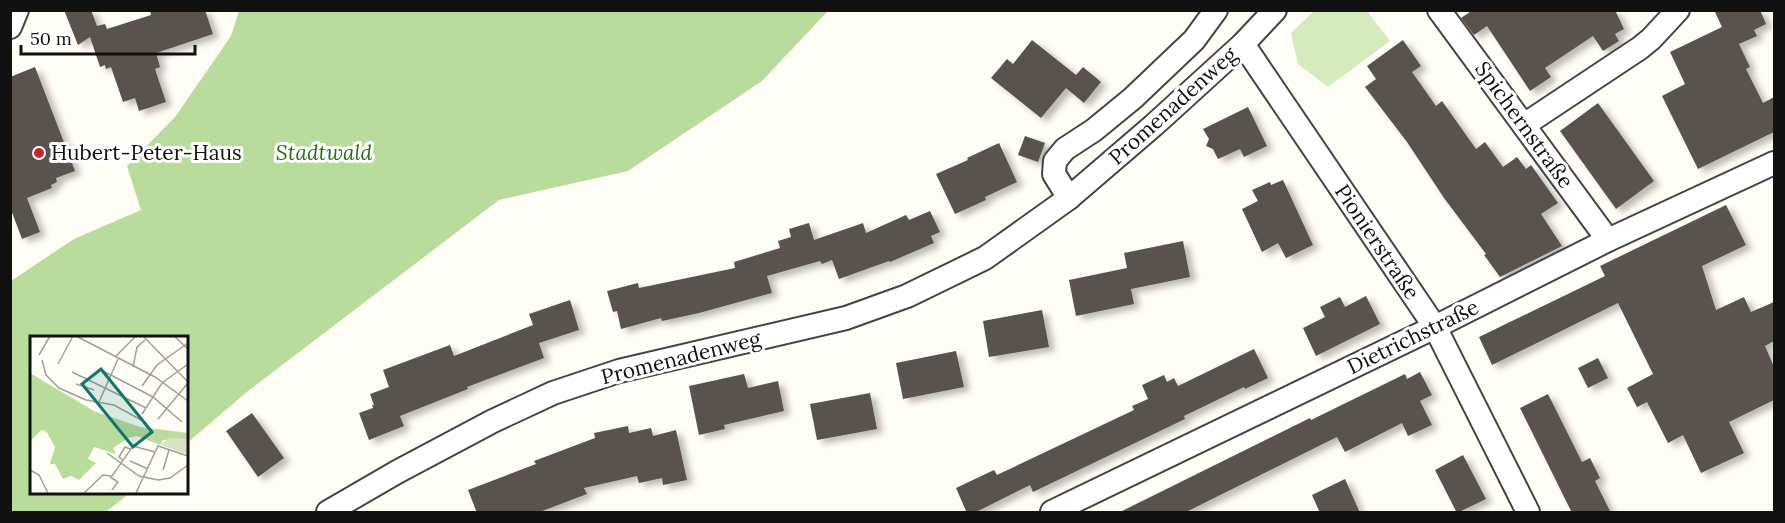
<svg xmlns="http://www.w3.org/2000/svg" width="1785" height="523" viewBox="0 0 1785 523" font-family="Lora,serif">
	<defs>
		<filter id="shadow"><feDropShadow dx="6" dy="4" stdDeviation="3" flood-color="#0004"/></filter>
	</defs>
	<rect width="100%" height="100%" fill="#fffdf5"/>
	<path fill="#d5ebbd" d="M1314,11H1367L1390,41L1328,87L1298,64L1291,33Z"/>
	<path fill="#b9dc9c" d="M239,11V10L828,11L762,81L628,171L499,200L248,391L186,444V337H32V492H131L106,512H11V281L74,239L141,210L127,166L175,117L231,36Z"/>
	<g fill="#5a524d" filter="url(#shadow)">
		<path d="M64,10H91L97,26L105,24L107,29L151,15L150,10H205L213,34L156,53L160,67L155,69L166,102L139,111L135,98L123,102L111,67L106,69L105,65L100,67L90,37L78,45Z"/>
		<path d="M1473,10H1615L1624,29L1615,34L1619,41L1603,51L1593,36L1545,68L1551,77L1530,91L1487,26L1474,35L1461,18Z"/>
		<path d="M1714,10H1760L1766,24L1754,30L1757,36L1739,44L1750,67L1746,69L1763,103L1774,97V132L1698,169L1662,96L1685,84L1670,52L1722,27Z"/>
		<path d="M1032,40L1076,75L1083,67L1101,82L1084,103L1066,88L1041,118L991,78L1007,59L1013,64Z"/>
		<path d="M1403,40L1421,66L1412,72L1436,106L1442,101L1476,149L1485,142L1503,167L1517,157L1526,169L1531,165L1558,203L1541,214L1562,246L1500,277L1484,255L1486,254L1444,198L1407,142L1365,87L1376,79L1367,66Z"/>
		<path d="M35,67L75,171L56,178L57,182L51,185L52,188L27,198L40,232L22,239L10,207V90L12,89L10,77Z"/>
		<path d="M1598,103L1654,181L1616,209L1560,131Z"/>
		<path d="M1248,107L1267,146L1244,157L1240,149L1218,159L1213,149L1206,146L1209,139L1203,129Z"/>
		<path d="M1025,136L1045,143L1038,162L1018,155Z"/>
		<path d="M999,143L1017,182L985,197L986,200L955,214L936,174L968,160L967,158Z"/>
		<path d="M1283,180L1313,245L1286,258L1278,243L1262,252L1242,209L1258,201L1252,190L1270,182L1271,185Z"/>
		<path d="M1726,205L1746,245L1702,266L1716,310L1744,297L1751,312L1774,302V341L1765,346L1774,367V400L1729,422L1744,453L1701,473L1683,435L1668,443L1647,402L1637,407L1627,388L1653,374L1618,303L1492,365L1479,337L1605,276L1600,266Z"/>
		<path d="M930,211L940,232L931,236L934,243L890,262L889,261L839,279L832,260L822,264L820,261L767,276L772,293L699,313L662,321L661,318L621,329L617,311L613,312L607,291L638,283L639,288L735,268L734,262L780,248L778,241L791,237L789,229L809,223L814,240L863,223L866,233L906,215L909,220Z"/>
		<path d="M1183,241L1190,277L1131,289L1134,304L1076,316L1069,280L1127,268L1124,253Z"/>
		<path d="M1366,296L1380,324L1316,356L1303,328L1325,317L1320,307L1340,297L1345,307Z"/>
		<path d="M570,300L579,330L539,343L544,358L467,387L468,389L400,416L404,426L369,440L359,413L373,408L372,405H374L370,394L389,387L383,370L450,345L454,356L533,325L529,314Z"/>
		<path d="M1042,310L1049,347L989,357L983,321Z"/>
		<path d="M1254,349L1268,378L1245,389L1244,387L1184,416L1185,419L1033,492L1030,485L974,513H967L956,488L994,470L997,475L1134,410L1132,406L1148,399L1142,385L1164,375L1167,382L1174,378L1178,386Z"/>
		<path d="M956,351L964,387L903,399L896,363Z"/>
		<path d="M1598,358L1608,378L1588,388L1578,368Z"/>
		<path d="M1420,372L1432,395L1420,401L1432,425L1408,436L1402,423L1345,452L1337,437L1184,513H1118L1310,418L1311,420L1405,374L1407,379Z"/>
		<path d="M744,374L748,388L778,381L784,411L724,425L725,429L699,435L689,386Z"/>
		<path d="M870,393L877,429L817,440L810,404Z"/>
		<path d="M1548,394L1582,462L1590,458L1600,478L1595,481L1611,513H1572L1520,408Z"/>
		<path d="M252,413L284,458L258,477L226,431Z"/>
		<path d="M628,426L629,433L651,428L653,436L676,430L687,480L663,485L662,478L639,483L637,476L584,488L587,494L537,513H477L468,490L536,464L534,461L595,438L594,433Z"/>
		<path d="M1463,455L1486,499L1457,513L1435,470Z"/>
		<path d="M1345,479L1360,513H1320L1312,495Z"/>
	</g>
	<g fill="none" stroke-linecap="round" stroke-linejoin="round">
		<defs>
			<g id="street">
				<path d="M1439,10L1608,240"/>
				<path d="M10,27L17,10"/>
				<path d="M1243,44L1435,327L1528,512"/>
				<path d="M1524,125L1640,48L1651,39L1678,10"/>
				<path d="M1069,198L1054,174L1055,161L1065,149L1094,130L1133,98L1194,40L1216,10"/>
				<path d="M328,512L397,472L493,421L553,393L619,371L846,318L907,296L985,258L1069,198L1154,125L1243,44L1275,10"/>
				<path d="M1052,512L1435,327L1608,240L1774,163"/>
			</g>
		</defs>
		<use href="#street" stroke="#444" stroke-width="26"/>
		<use href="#street" stroke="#fff" stroke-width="22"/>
	</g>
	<circle fill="#c4262e" stroke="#fff" stroke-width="2" cx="39" cy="153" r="6"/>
	<g text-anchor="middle" stroke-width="6" stroke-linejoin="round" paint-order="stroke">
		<g font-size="21" fill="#111" stroke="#fff">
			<text transform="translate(1173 106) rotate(-42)" y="7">Promenadenweg</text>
			<text transform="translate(1524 125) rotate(54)" y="7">Spichernstraße</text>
			<text transform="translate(1377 242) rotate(56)" y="7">Pionierstraße</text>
			<text transform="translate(1413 337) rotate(-26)" y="7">Dietrichstraße</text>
			<text transform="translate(681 358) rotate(-14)" y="7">Promenadenweg</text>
		</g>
		<g font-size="21" fill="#111" stroke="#fff" text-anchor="start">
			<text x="51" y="160">Hubert-Peter-Haus</text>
		</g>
		<g font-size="21" font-style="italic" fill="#2f6b1f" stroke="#fff">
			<text x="324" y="160">Stadtwald</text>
		</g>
	</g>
	<g transform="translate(30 336)">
		<rect width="158" height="158" fill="#fffdf5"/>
		<path d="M0,37L64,75L110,91L158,97L157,103L133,104L130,109L107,100L98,102L83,112L86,118L64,111L58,123L66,127L49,144L41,140L33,143L25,128H20L25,111L16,95L12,94L0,105Z" fill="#b9dc9c"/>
		<path d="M139,102L157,103V118L130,109Z" fill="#d9e3c4"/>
		<path fill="none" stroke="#a09f9a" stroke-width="1.5" d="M46,0L125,41L158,65M113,0L158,46M144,0L158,13M9,19L20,0M85,21L106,0M12,24L16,39L29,52L56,64L84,69L113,85M28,28L43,0M103,31L107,11L115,4M73,35L123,61L152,86M42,36L116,72M46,48L64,54M112,50L127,29L158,7M69,66L88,23M112,78L132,47L158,28M128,83L158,47M77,117L109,140L128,144L140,142L158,129M93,124L89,121L95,111L100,113M100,125L118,133M0,134L9,139L18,157M133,134L139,114M80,141L88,146L82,154M54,157L73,139L82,140L103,110L125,116M106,157L128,110L158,120"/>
		<path fill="#0f766e" fill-opacity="0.15" stroke="#0f766e" stroke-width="3" d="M71,33L122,96L103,111L52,48Z"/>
		<rect width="158" height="158" fill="none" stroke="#111" stroke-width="3"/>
	</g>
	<rect width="1785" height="523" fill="none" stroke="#111111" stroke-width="24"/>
	<path d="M21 45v9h174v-9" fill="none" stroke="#111111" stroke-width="3"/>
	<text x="30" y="45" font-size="18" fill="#111111" stroke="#ffffff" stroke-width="4.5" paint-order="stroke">50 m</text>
</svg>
